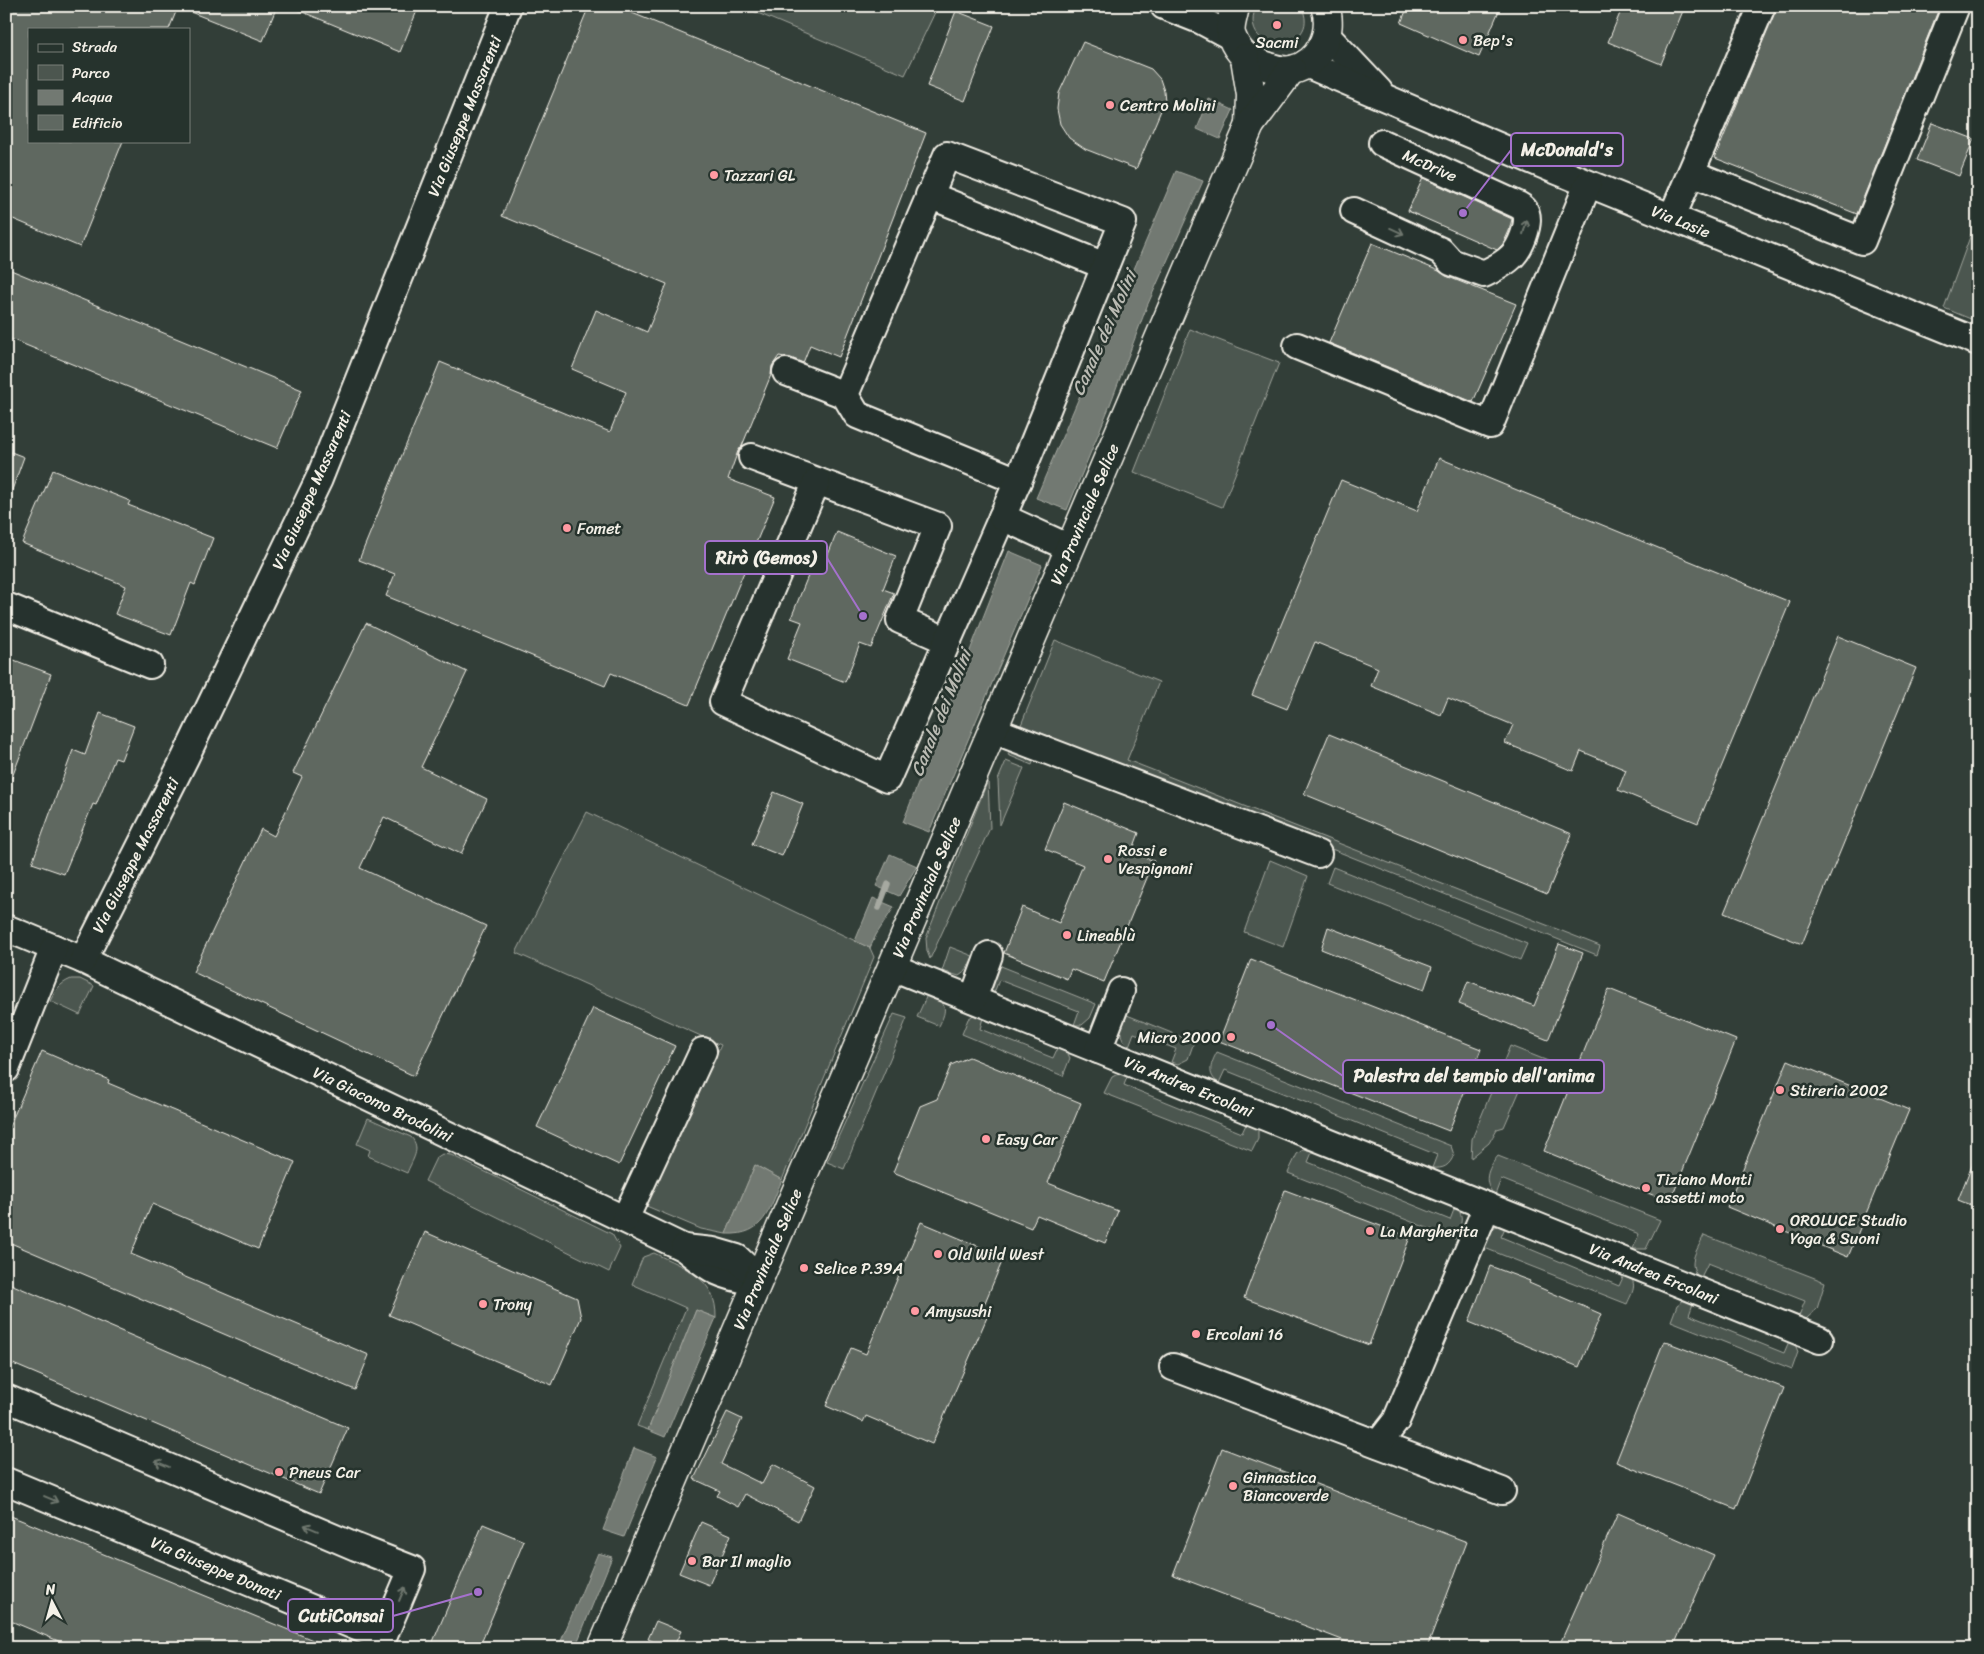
<svg xmlns="http://www.w3.org/2000/svg" width="1984" height="1654" viewBox="0 0 1984 1654" font-family="Sriracha,sans-serif">
	<rect width="100%" height="100%" fill="#323e38"/>
	<filter id="ink" filterUnits="userSpaceOnUse"><feTurbulence type="fractalNoise" baseFrequency=".02" numOctaves="2"/><feDisplacementMap in="SourceGraphic" scale="10" xChannelSelector="R" yChannelSelector="G"/><feConvolveMatrix kernelMatrix="1 2 1 2 8 2 1 2 1" color-interpolation-filters="sRGB"/></filter>
	<g filter="url(#ink)">
		<g fill="#4c564f" stroke="#a0a49c">
			<path d="M741,6H938L905,75Z"/>
			<path d="M1256,6H1301C1325,51 1236,60 1256,6Z"/>
			<path d="M1978,215V322L1944,308Z"/>
			<path d="M1190,329L1279,363L1222,507L1134,472Z"/>
			<path d="M1055,640L1159,682L1127,760L1600,946L1597,955L1021,725Z"/>
			<path d="M1012,745L1036,755L1032,765L1008,755Z"/>
			<path d="M1006,761L1024,768L1000,825L998,780Z"/>
			<path d="M988,780L990,828L930,959L927,951L926,938Z"/>
			<path d="M587,812L870,948L874,957L782,1180L755,1165L726,1234L701,1229L644,1205L721,1045L516,953Z"/>
			<path d="M1270,860L1308,876L1283,947L1244,932Z"/>
			<path d="M1333,867L1527,944L1520,960L1327,883Z"/>
			<path d="M950,947L973,956L966,971L959,976L942,971Z"/>
			<path d="M991,962L1096,1004L1090,1018L1082,1025H1074L1079,1011L999,980L994,993L986,985Z"/>
			<path d="M71,979H80L94,986L80,1015L50,1001C56,990 59,984 71,979Z"/>
			<path d="M927,995C947,1002 948,1008 939,1026L917,1017Z"/>
			<path d="M976,1013L984,1014L980,1029L1053,1058L1059,1045L1066,1050L1070,1058L1063,1076L962,1034L968,1019Z"/>
			<path d="M894,1014L907,1018L844,1169L827,1162Z"/>
			<path d="M1127,1015L1194,1042L1188,1059L1178,1064L1171,1062L1176,1049L1134,1033L1129,1046C1116,1034 1121,1028 1127,1015Z"/>
			<path d="M1510,1046L1548,1061L1540,1079L1527,1074L1504,1127L1497,1129L1489,1143L1471,1158L1472,1139Z"/>
			<path d="M1217,1052L1451,1146L1454,1155C1449,1166 1444,1169 1432,1168L1437,1155L1225,1070L1219,1083C1206,1075 1211,1063 1217,1052Z"/>
			<path d="M1122,1072H1129L1124,1085L1242,1133L1248,1120L1258,1130V1139L1252,1151L1104,1093L1112,1077Z"/>
			<path d="M368,1118L411,1137C422,1149 412,1160 407,1173L368,1156L370,1150L357,1144Z"/>
			<path d="M1303,1150H1313L1308,1162L1450,1220L1455,1207C1467,1216 1459,1228 1455,1239L1288,1173L1297,1154Z"/>
			<path d="M442,1154L451,1155L612,1234L620,1248L609,1272L425,1181L436,1158Z"/>
			<path d="M1498,1156L1660,1220L1646,1249H1633L1639,1234L1501,1179L1495,1195C1482,1183 1487,1169 1498,1156Z"/>
			<path d="M1499,1225H1506L1501,1237L1619,1286L1625,1273C1639,1282 1633,1291 1627,1304L1482,1247L1493,1228Z"/>
			<path d="M1704,1235L1825,1282L1817,1309L1806,1319L1798,1318L1805,1301L1708,1263L1700,1279C1686,1263 1696,1253 1704,1235Z"/>
			<path d="M654,1253C685,1268 717,1278 716,1318L696,1310L648,1430L637,1426L686,1308L632,1284L643,1257Z"/>
			<path d="M1684,1300L1694,1301L1689,1315L1784,1353L1790,1339L1795,1344L1798,1352L1792,1369L1671,1321L1677,1305Z"/>
		</g>
		<g fill="#727972" stroke="#a6a9a1">
			<path d="M1209,99L1233,110L1220,139L1197,129Z"/>
			<path d="M1176,171L1203,181L1147,306L1108,410L1067,510L1036,498Z"/>
			<path d="M1009,551L1042,565L929,832L903,822Z"/>
			<path d="M890,854L917,866L899,896L876,886Z"/>
			<path d="M873,898L894,907L876,935L870,948L855,941Z"/>
			<path d="M755,1165L782,1180C769,1209 765,1236 726,1234Z"/>
			<path d="M696,1310L716,1318L665,1437L648,1430Z"/>
			<path d="M634,1448L657,1457L624,1537L603,1530Z"/>
			<path d="M598,1553L612,1557L575,1648H558Z"/>
		</g>
		<g fill="none" stroke-linecap="round" stroke-linejoin="round">
			<path stroke="#a6a9a1" stroke-width="5.5" d="M879,908L888,884"/>
		</g>
		<g fill="#5f6861" stroke="#f4f1e8">
			<path d="M6,6H277L263,41L178,7L169,29H29V141H123L80,247L6,216Z"/>
			<path d="M288,6H419L400,52Z"/>
			<path d="M589,6H615L926,133L839,357L810,345L803,363L791,358L779,356L772,366L771,375L742,446L738,451L728,479L775,497L689,705L611,673L605,686L386,596L395,574L359,560L440,362L610,432L626,392L572,369L596,310L647,332L667,284L502,216Z"/>
			<path d="M1408,6H1501L1479,57L1401,23Z"/>
			<path d="M1623,6H1685L1661,64L1608,42Z"/>
			<path d="M1777,6H1940L1857,214L1715,158Z"/>
			<path d="M956,11L994,26L965,101L927,86Z"/>
			<path d="M1083,42L1151,69L1160,79L1164,91L1165,101L1136,169L1085,149L1069,138L1060,124L1057,109L1059,93Z"/>
			<path d="M1932,123L1974,139L1959,176L1917,160Z"/>
			<path d="M1423,178L1512,219L1509,231L1503,244L1497,250L1408,211Z"/>
			<path d="M1372,243L1439,271L1446,276L1516,304L1473,402L1329,343Z"/>
			<path d="M6,268L302,390L277,448L6,337Z"/>
			<path d="M6,450L24,457L8,501H6Z"/>
			<path d="M1439,458L1790,602L1698,823L1618,790L1626,770L1581,751L1573,771L1505,743L1513,725L1448,698L1441,715L1371,686L1378,668L1315,642L1287,709L1252,695L1341,480L1417,511Z"/>
			<path d="M53,470L130,501L128,505L213,538L195,585L191,583L171,635L115,614L126,586L22,543Z"/>
			<path d="M837,532L896,556L883,589L894,593L871,648L860,644L845,682L787,659L802,622L791,618L814,561L824,565Z"/>
			<path d="M366,623L467,672L421,767L487,799L461,854L384,817L360,868L486,926L414,1076L193,972L261,829L274,836L302,777L293,773Z"/>
			<path d="M1838,636L1916,668L1802,944L1724,913Z"/>
			<path d="M6,657L51,674L8,788H6Z"/>
			<path d="M100,713L134,726L121,760L115,758L96,805L93,804L64,874L32,863L73,750L85,755Z"/>
			<path d="M1329,734L1572,834L1547,894L1304,794Z"/>
			<path d="M774,792L803,804L782,856L752,844Z"/>
			<path d="M1064,802L1139,833L1132,852L1154,861L1104,982L1071,969L1067,979L1004,953L1022,907L1059,923L1083,865L1045,849Z"/>
			<path d="M1328,927L1432,967L1424,990L1321,949Z"/>
			<path d="M1559,944L1583,953L1548,1040L1459,1004L1468,981L1534,1006Z"/>
			<path d="M1251,959L1481,1049L1449,1131L1219,1041Z"/>
			<path d="M1609,989L1736,1040L1670,1202L1544,1151Z"/>
			<path d="M593,1008L675,1046L619,1165L537,1127Z"/>
			<path d="M42,1051L109,1080L108,1083L295,1162L258,1249L152,1204L131,1254L369,1355L355,1390L6,1241V1134Z"/>
			<path d="M969,1057L1081,1103L1048,1183L1118,1211L1105,1243L1037,1215L1031,1228L893,1172L920,1106L937,1099L951,1065Z"/>
			<path d="M1788,1060L1909,1110L1848,1257L1727,1207Z"/>
			<path d="M1977,1152H1978V1208L1958,1200Z"/>
			<path d="M1285,1190L1410,1237L1369,1345L1244,1298Z"/>
			<path d="M921,1222L1004,1257L981,1312L988,1315L932,1444L866,1416L863,1422L826,1406L851,1348L866,1354Z"/>
			<path d="M425,1232L577,1298L581,1318L552,1385L389,1315Z"/>
			<path d="M1490,1266L1530,1281L1529,1283L1601,1314L1579,1367L1469,1322Z"/>
			<path d="M6,1282L348,1428L319,1494L6,1361Z"/>
			<path d="M1664,1341L1784,1388L1736,1509L1616,1462Z"/>
			<path d="M727,1412L742,1419L721,1464L762,1484L773,1464L815,1486L798,1521L745,1494L738,1507L717,1496L720,1491L694,1479Z"/>
			<path d="M1222,1448L1467,1542L1427,1648H1363L1173,1575Z"/>
			<path d="M1618,1513L1714,1555L1673,1648H1558Z"/>
			<path d="M6,1514L330,1647V1648H75L6,1619Z"/>
			<path d="M701,1522L731,1535L709,1585L679,1573Z"/>
			<path d="M483,1524L524,1541L479,1648H442L432,1644Z"/>
			<path d="M656,1621L681,1631L673,1648H667L648,1639Z"/>
		</g>
		<g fill="none" stroke-linecap="round" stroke-linejoin="round">
			<defs>
				<g id="minor">
					<path d="M1164,6L1202,21L1232,37"/>
					<path d="M1327,36L1379,91"/>
					<path d="M1306,64L1550,168L1978,342"/>
					<path d="M1691,173L1862,241L1956,6"/>
					<path d="M929,195L1105,266"/>
					<path d="M1354,211L1441,251L1451,262L1484,274C1493,269 1503,265 1511,257C1520,249 1530,225 1526,213C1525,210 1522,207 1518,205L1382,143"/>
					<path d="M1672,217L1762,6"/>
					<path d="M1297,346L1490,425L1588,184"/>
					<path d="M786,372L845,395L947,155L1123,222L1018,481L857,415L845,395"/>
					<path d="M752,457L938,526L900,620L948,641"/>
					<path d="M817,481L723,702L887,779L1002,517"/>
					<path d="M1018,481L1002,517L1070,548"/>
					<path d="M6,606L150,665"/>
					<path d="M993,730L1318,854"/>
					<path d="M6,928L83,960L684,1248C712,1271 720,1276 757,1282"/>
					<path d="M83,960L185,758L319,479L508,6"/>
					<path d="M892,967L1820,1340"/>
					<path d="M973,999L989,955"/>
					<path d="M1098,1050L1121,991"/>
					<path d="M6,1069L54,948"/>
					<path d="M625,1219L703,1051"/>
					<path d="M684,1248L713,1251L737,1258L759,1279"/>
					<path d="M1173,1367L1502,1491"/>
					<path d="M6,1398L356,1547L412,1569L383,1638L6,1481"/>
					<path d="M1378,1444L1396,1421L1487,1206"/>
				</g>
				<g id="major">
					<path d="M1235,6C1234,15 1228,28 1232,37C1238,53 1247,59 1261,64C1271,68 1281,72 1292,70C1320,64 1334,32 1325,6"/>
					<path d="M1245,58L1251,95L1250,125"/>
					<path d="M602,1648L1250,125L1291,70"/>
				</g>
			</defs>
			<use href="#minor" stroke="#f4f1e8" stroke-width="30"/>
			<use href="#major" stroke="#f4f1e8" stroke-width="31"/>
			<use href="#minor" stroke="#26332d" stroke-width="26"/>
			<use href="#major" stroke="#26332d" stroke-width="28"/>
		</g>
		<defs><path id="oneway-shaft" d="M-6 0H5M1.5-3L5.5 0L1.5 3" fill="none" stroke-width="1.6" stroke-linecap="round" stroke-linejoin="round" transform="scale(1.25)"/></defs>
		<g stroke="#6e766e">
			<use href="#oneway-shaft" transform="translate(1525 227) rotate(-75)"/>
			<use href="#oneway-shaft" transform="translate(1397 231) rotate(24)"/>
			<use href="#oneway-shaft" transform="translate(162 1464) rotate(-157)"/>
			<use href="#oneway-shaft" transform="translate(51 1499) rotate(23)"/>
			<use href="#oneway-shaft" transform="translate(311 1528) rotate(-157)"/>
			<use href="#oneway-shaft" transform="translate(402 1594) rotate(-67)"/>
		</g>
	</g>
	<g fill="#ff9aa2" stroke="#26332d" stroke-width="2">
		<circle cx="1277" cy="25" r="5"/>
		<circle cx="1463" cy="40" r="5"/>
		<circle cx="1110" cy="105" r="5"/>
		<circle cx="714" cy="175" r="5"/>
		<circle cx="567" cy="528" r="5"/>
		<circle cx="1108" cy="859" r="5"/>
		<circle cx="1067" cy="935" r="5"/>
		<circle cx="1231" cy="1037" r="5"/>
		<circle cx="1780" cy="1090" r="5"/>
		<circle cx="986" cy="1139" r="5"/>
		<circle cx="1646" cy="1188" r="5"/>
		<circle cx="1780" cy="1229" r="5"/>
		<circle cx="1370" cy="1231" r="5"/>
		<circle cx="938" cy="1254" r="5"/>
		<circle cx="804" cy="1268" r="5"/>
		<circle cx="483" cy="1304" r="5"/>
		<circle cx="915" cy="1311" r="5"/>
		<circle cx="1196" cy="1334" r="5"/>
		<circle cx="279" cy="1472" r="5"/>
		<circle cx="1233" cy="1486" r="5"/>
		<circle cx="692" cy="1561" r="5"/>
	</g>
	<g text-anchor="middle" stroke-width="5" stroke-linejoin="round" paint-order="stroke">
		<g font-size="16" fill="#f4f1e8" stroke="#26332d" text-anchor="start">
			<text x="1473" y="46">Bep's</text>
			<text x="1277" y="48" text-anchor="middle">Sacmi</text>
			<text x="1120" y="111">Centro Molini</text>
			<text x="724" y="181">Tazzari GL</text>
			<text x="577" y="534">Fomet</text>
			<text x="1118" y="856">Rossi e<tspan x="1118" dy="18">Vespignani</tspan></text>
			<text x="1077" y="941">Lineablù</text>
			<text x="1221" y="1043" text-anchor="end">Micro 2000</text>
			<text x="1790" y="1096">Stireria 2002</text>
			<text x="996" y="1145">Easy Car</text>
			<text x="1656" y="1185">Tiziano Monti<tspan x="1656" dy="18">assetti moto</tspan></text>
			<text x="1790" y="1226">OROLUCE Studio<tspan x="1790" dy="18">Yoga &amp; Suoni</tspan></text>
			<text x="1380" y="1237">La Margherita</text>
			<text x="948" y="1260">Old Wild West</text>
			<text x="814" y="1274">Selice P.39A</text>
			<text x="493" y="1310">Trony</text>
			<text x="925" y="1317">Amysushi</text>
			<text x="1206" y="1340">Ercolani 16</text>
			<text x="289" y="1478">Pneus Car</text>
			<text x="1243" y="1483">Ginnastica<tspan x="1243" dy="18">Biancoverde</tspan></text>
			<text x="702" y="1567">Bar Il maglio</text>
		</g>
		<g font-size="16" fill="#f4f1e8" stroke="#26332d">
			<text transform="translate(464 116) rotate(-68)" y="6">Via Giuseppe Massarenti</text>
			<text transform="translate(1430 165) rotate(24)" y="6">McDrive</text>
			<text transform="translate(1681 221) rotate(22)" y="6">Via Lasie</text>
			<text transform="translate(311 490) rotate(-66)" y="6">Via Giuseppe Massarenti</text>
			<text transform="translate(1084 514) rotate(-67)" y="6">Via Provinciale Selice</text>
			<text transform="translate(135 855) rotate(-63)" y="6">Via Giuseppe Massarenti</text>
			<text transform="translate(926 887) rotate(-67)" y="6">Via Provinciale Selice</text>
			<text transform="translate(1189 1086) rotate(22)" y="6">Via Andrea Ercolani</text>
			<text transform="translate(383 1104) rotate(26)" y="6">Via Giacomo Brodolini</text>
			<text transform="translate(767 1259) rotate(-67)" y="6">Via Provinciale Selice</text>
			<text transform="translate(1654 1273) rotate(22)" y="6">Via Andrea Ercolani</text>
			<text transform="translate(216 1568) rotate(23)" y="6">Via Giuseppe Donati</text>
		</g>
		<g font-size="18" font-style="italic" fill="#babbb3" stroke="#26332d">
			<text transform="translate(1104 333) rotate(-66)" y="6">Canale dei Molini</text>
			<text transform="translate(941 713) rotate(-68)" y="6">Canale dei Molini</text>
		</g>
	</g>
	<path fill="none" stroke="#a571cd" stroke-width="2" d="M1463 213L1511 150M863 616L827 558M1271 1025L1343 1076M478 1592L393 1616"/>
	<g fill="#a571cd" stroke="#26332d" stroke-width="2">
		<circle cx="1463" cy="213" r="5"/>
		<circle cx="863" cy="616" r="5"/>
		<circle cx="1271" cy="1025" r="5"/>
		<circle cx="478" cy="1592" r="5"/>
	</g>
	<g fill="#26332d" stroke="#a571cd" stroke-width="2">
		<rect x="1511" y="133" width="112" height="33" rx="5"/>
		<rect x="705" y="541" width="122" height="33" rx="5"/>
		<rect x="1343" y="1060" width="261" height="33" rx="5"/>
		<rect x="288" y="1599" width="105" height="33" rx="5"/>
	</g>
	<g font-size="18" text-anchor="middle" font-weight="bold" fill="#f4f1e8">
		<text x="1567" y="156">McDonald's</text>
		<text x="766" y="564">Rirò (Gemos)</text>
		<text x="1474" y="1082">Palestra del tempio dell'anima</text>
		<text x="341" y="1622">CutiConsai</text>
	</g>
	<rect width="1984" height="1654" fill="none" stroke="#26332d" stroke-width="25"/>
	<rect x="12" y="12" width="1959" height="1629" fill="none" stroke="#f4f1e8" stroke-width="2" filter="url(#ink)"/>
	<rect x="28" y="28" width="162" height="115" fill="#26332d" stroke="#787f78"/>
	<rect x="38" y="44" width="25" height="8" fill="#26332d" stroke="#787f78"/>
	<text x="72" y="52" font-size="15" fill="#f4f1e8">Strada</text>
	<rect x="38" y="65" width="25" height="15" fill="#4c564f" stroke="#787f78"/>
	<text x="72" y="78" font-size="15" fill="#f4f1e8">Parco</text>
	<rect x="38" y="90" width="25" height="15" fill="#727972" stroke="#787f78"/>
	<text x="72" y="102" font-size="15" fill="#f4f1e8">Acqua</text>
	<rect x="38" y="115" width="25" height="15" fill="#5f6861" stroke="#787f78"/>
	<text x="72" y="128" font-size="15" fill="#f4f1e8">Edificio</text>
	<g transform="translate(52 1602) rotate(354)" stroke="#26332d" stroke-width="4" paint-order="stroke">
	<path d="M0-4L9 19L0 12L-9 19Z" fill="#f4f1e8"/>
	<text y="-8" font-size="14" font-weight="bold" text-anchor="middle" fill="#f4f1e8">N</text>
	</g>
</svg>
